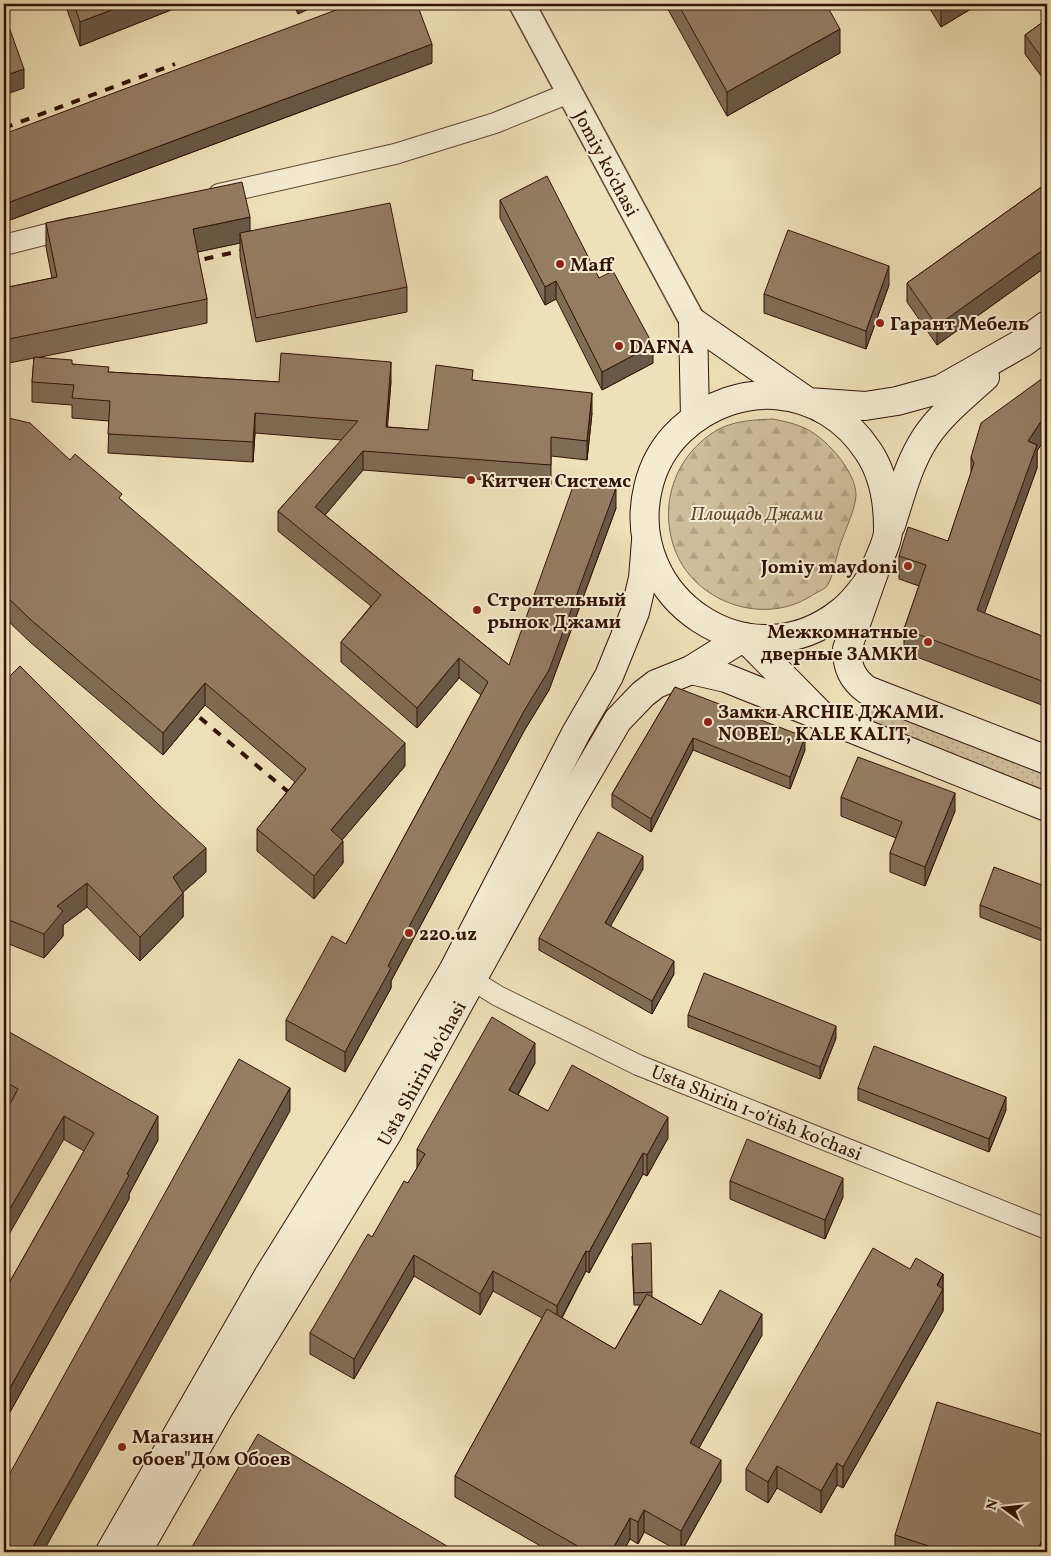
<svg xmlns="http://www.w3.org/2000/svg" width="1051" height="1556" viewBox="0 0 1051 1556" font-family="Vollkorn,serif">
	<defs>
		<pattern id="grass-dots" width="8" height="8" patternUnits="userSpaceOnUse" patternTransform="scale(1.25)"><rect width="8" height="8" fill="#cebd9a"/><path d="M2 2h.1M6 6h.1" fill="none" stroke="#b1a183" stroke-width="1.8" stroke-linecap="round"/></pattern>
		<pattern id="forest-firs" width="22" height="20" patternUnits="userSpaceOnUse" patternTransform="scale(1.25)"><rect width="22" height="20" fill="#cebd9a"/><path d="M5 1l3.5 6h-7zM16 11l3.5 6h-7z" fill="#b1a183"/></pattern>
	</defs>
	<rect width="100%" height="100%" fill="#eee0b8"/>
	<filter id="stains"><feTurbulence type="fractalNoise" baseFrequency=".004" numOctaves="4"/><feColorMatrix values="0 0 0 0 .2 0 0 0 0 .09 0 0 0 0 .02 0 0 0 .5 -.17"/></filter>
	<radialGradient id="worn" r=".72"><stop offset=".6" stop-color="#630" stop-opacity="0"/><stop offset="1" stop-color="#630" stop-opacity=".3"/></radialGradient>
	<path fill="url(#grass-dots)" stroke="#806850" d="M872,706L1047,775V791L866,720Z"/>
	<path fill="url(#forest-firs)" stroke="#806850" d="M773,419C782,421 793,423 802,427C824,435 856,471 856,495C856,507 845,531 841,542C837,553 833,578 827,586C824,590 815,593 811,596C767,624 705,606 680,561C657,517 669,463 711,434C729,421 751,420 773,419Z"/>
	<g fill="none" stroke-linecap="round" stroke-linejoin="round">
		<defs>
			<g id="minor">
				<path d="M219,194L395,154L495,123L569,93"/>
				<path d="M4,245L71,228"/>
				<path d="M461,973L498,996L638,1065L1047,1229"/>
			</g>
			<path id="tertiary" d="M522,4L693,322"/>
			<g id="secondary">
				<path d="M693,322L808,402L865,406L897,401L941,389L1024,342L1047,325"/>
				<path d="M693,322L695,417"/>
				<path d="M891,525C900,498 907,469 921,445C936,418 963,397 985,377"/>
				<path d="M874,573C864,588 854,602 841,612C750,685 622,599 648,488C653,466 664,446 681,430C738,377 824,384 868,451C883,473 888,502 888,528C889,539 881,554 877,564C867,592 857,621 847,649C847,667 852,679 867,690L1047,760"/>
				<path d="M691,670L726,678L1047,807"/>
				<path d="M110,1552L268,1276L364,1122L454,969L576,733L609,676L635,612L643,578L646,541"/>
				<path d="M137,1552L218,1410L387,1134L566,809L618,720L643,694L656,684L691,670L744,637L825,719"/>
			</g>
		</defs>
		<use href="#minor" stroke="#614632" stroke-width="22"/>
		<use href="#tertiary" stroke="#614632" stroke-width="28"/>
		<use href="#secondary" stroke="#321206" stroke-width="30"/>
		<use href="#minor" stroke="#f4ebd1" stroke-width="20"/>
		<use href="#tertiary" stroke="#f4ebd1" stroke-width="25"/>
		<use href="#secondary" stroke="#f4ebd1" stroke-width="28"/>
		<g stroke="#321206" stroke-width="4" stroke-dasharray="9 9" stroke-linecap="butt">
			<path d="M4,128L175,64"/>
			<path d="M187,263L253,248"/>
			<path d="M186,706L299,801"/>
		</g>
	</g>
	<g fill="#7f6c55" stroke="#321206">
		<path d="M65,4H181V6L80,46Z"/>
		<path d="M293,4H319L298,14Z"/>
		<path d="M665,4H826L840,53L727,116Z"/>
		<path d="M927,4H979L941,27Z"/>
		<path d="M1047,19V84L1025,54V35Z"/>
		<path d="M432,63L10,220L4,203V134Z"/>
		<path d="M1047,183V266L937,345L907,302V283Z"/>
		<path d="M500,200L599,278L653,363L602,390L556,299L545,305L500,218Z"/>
		<path d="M46,223L250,231L407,287V312L256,342L240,257V243L197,252L207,299V323L36,358L72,364L109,372L279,382L391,381L387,427L428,430L473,380L592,413L587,460L551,456V485L363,470L325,515L509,665L616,508L549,690L524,731L391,981V988L345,1072L286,1040V1020L346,944L481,695L459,678L417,728L341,662V642L371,606L278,531V511L342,440L255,433L253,462L108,453L109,421L72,418V405L32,402V382L34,358L9,363L4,336V288L52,278L46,247Z"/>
		<path d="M889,285L866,349L764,313V294Z"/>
		<path d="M4,417L70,460L122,501L405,766L342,840L343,863L314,899L257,851V829L295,782L205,705L163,755L30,642L4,617Z"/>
		<path d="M1044,440L1037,451V468L984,613L1047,638V707L904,652V629L919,586L899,579V556L948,541L971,474V457Z"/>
		<path d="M4,682L206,872L183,892V917L140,961L87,907L63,925V936L44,958L4,942Z"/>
		<path d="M675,687L805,750L790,789L693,750L651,832L612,807V794Z"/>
		<path d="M841,797L955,811L925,886L890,872V853L896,838L841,816Z"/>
		<path d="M643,869L610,926L674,974L652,1014L539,950V938Z"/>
		<path d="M1047,887V943L980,917V905Z"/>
		<path d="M688,1015L836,1038L820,1079L688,1027Z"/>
		<path d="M4,1029L158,1140L129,1194V1199L10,1412L6,1410L4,1292L84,1151L4,1105Z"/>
		<path d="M535,1063L518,1095L548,1111L668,1138L647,1176L643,1174L589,1273L586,1271L562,1318L615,1349L640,1305H634L632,1256L652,1292V1297L701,1325L762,1335L699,1448L721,1481L681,1552L644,1532L638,1544L630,1539L623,1552H551L455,1497V1476L542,1318L493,1291L480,1315L414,1276L354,1379L310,1354V1333L372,1237L408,1183L417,1169V1149Z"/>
		<path d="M858,1088L1006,1110L989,1152L858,1100Z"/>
		<path d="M730,1181L843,1197L825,1239L730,1199Z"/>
		<path d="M910,1269L943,1274V1311L843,1488L837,1485L821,1513L777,1488L768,1503L746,1490V1469Z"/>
		<path d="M1047,1436V1550L1046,1552H895V1535Z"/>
	</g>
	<g fill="#685845" stroke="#321206">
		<path d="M127,4H181V6L80,46V22Z"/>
		<path d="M298,4H319L298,14Z"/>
		<path d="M941,4H979L941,27Z"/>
		<path d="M840,29V53L727,116V92Z"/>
		<path d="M432,44V63L10,220V202Z"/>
		<path d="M24,69V88L4,95V76Z"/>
		<path d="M250,217V241L240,233V243L193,253V229Z"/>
		<path d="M1047,247V266L937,345V326Z"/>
		<path d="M889,266V285L866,349V331Z"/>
		<path d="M556,281V299L545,305V287Z"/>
		<path d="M653,345V363L602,390V372Z"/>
		<path d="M391,362V381L386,447V427Z"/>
		<path d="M592,393V413L587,460V441Z"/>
		<path d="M255,413V433L253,462V442Z"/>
		<path d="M1047,414V438L1044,440L1037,451V468L977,634V610L1028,441L1044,417Z"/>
		<path d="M363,451V470L315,527V507Z"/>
		<path d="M616,488V508L549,690L524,731L391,981V988L345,1072V1052L388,966Z"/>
		<path d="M459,658V678L417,728V708Z"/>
		<path d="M205,683V705L163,755V733Z"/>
		<path d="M805,737V750L790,789V777Z"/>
		<path d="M693,738V750L651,832V819Z"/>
		<path d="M405,743V766L331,853V830Z"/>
		<path d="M955,793V811L925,886V867Z"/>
		<path d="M343,841V863L314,899V876Z"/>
		<path d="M206,848V872L173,901V877Z"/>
		<path d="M643,856V869L605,936V923Z"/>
		<path d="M87,883V907L63,925V936L44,958V934L57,906Z"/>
		<path d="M183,893V917L140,961V937Z"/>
		<path d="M674,961V974L652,1014V1001Z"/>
		<path d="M836,1026V1038L820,1079V1067Z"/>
		<path d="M535,1043V1063L509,1110V1090Z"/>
		<path d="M290,1088V1111L43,1552H30Z"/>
		<path d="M1006,1097V1110L989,1152V1139Z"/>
		<path d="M64,1116V1139L4,1243V1219Z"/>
		<path d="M158,1116V1140L129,1194V1199L10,1412V1388Z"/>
		<path d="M668,1117V1138L647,1176V1155Z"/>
		<path d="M643,1153V1174L589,1273V1252Z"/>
		<path d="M843,1178V1197L825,1239V1220Z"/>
		<path d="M586,1251V1271L557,1326V1306Z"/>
		<path d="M414,1255V1276L354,1379V1359Z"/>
		<path d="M493,1271V1291L480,1315V1294Z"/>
		<path d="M943,1274V1311L843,1488V1467Z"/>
		<path d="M762,1314V1335L690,1464V1443Z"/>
		<path d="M6,1386V1410L4,1414V1391Z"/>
		<path d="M721,1460V1481L681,1552V1531Z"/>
		<path d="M837,1463V1485L821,1513V1491Z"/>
		<path d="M777,1466V1488L768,1503V1482Z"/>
		<path d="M644,1510V1532L638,1544V1522Z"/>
		<path d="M630,1518V1539L623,1552H611Z"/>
		<path d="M1047,1527V1550L1046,1552H1037Z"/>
	</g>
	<g fill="#947d63" stroke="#321206">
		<path d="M74,4H127L80,22Z"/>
		<path d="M352,4H417L432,44L10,202L4,185V134Z"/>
		<path d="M678,4H826L840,29L727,92Z"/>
		<path d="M4,13L24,69L4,76Z"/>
		<path d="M1047,19V65L1025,35Z"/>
		<path d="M547,176L599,278L613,271L653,345L602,372L556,281L545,287L500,200Z"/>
		<path d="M242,182L250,217L193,229L207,299L9,339L4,312V288L57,277L46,223Z"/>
		<path d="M1047,183V247L937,326L907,283Z"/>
		<path d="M390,203L407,287L256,318L240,233Z"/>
		<path d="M788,230L889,266L866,331L764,294Z"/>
		<path d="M281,353L391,362L386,427L428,430L436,365L473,370L472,380L592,393L587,441L551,437V465L363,451L315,507L509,665L575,481L616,488L549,670L524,711L388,966L391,968L345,1052L286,1020L332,936L346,944L488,682L459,658L417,708L341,642L381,595L278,511L358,421L255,413L253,442L108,434L110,401L72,398L74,385L32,382L34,357L72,360V364L109,367L108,372L279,382Z"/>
		<path d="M1047,375V414L1044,417L1028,441L1037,445L977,610L1047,638V683L904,629L926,565L899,556L908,527L948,541L974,463L971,457L981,423Z"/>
		<path d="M4,417L30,423L70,460L75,454L122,494L119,498L405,743L331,830L343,841L314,876L257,829L306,769L205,683L163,733L30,619L4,594Z"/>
		<path d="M20,666L160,806L206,848L173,877L183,893L140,937L87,883L57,906L63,911L44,934L4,918V682Z"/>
		<path d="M675,687L805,737L790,777L693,738L651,819L612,794Z"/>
		<path d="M858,757L955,793L925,867L890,853L902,822L841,797Z"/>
		<path d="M598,832L643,856L605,923L674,961L652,1001L539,938Z"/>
		<path d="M994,867L1047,887V931L980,905Z"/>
		<path d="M704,973L836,1026L820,1067L688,1015Z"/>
		<path d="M492,1017L535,1043L509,1090L548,1111L572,1065L668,1117L647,1155L643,1153L589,1252L586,1251L557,1306L493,1271L480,1294L414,1255L354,1359L310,1333L368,1234L372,1237L404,1181L408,1183L425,1154L417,1149Z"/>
		<path d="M4,1029L158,1116L127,1174L129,1175L10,1388L6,1386L4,1391V1292L94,1133L64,1116L4,1219V1115L18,1089L4,1081Z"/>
		<path d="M874,1046L1006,1097L989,1139L858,1088Z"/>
		<path d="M239,1059L290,1088L30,1552H4V1484Z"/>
		<path d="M747,1139L843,1178L825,1220L730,1181Z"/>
		<path d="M651,1243L652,1292L634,1293L632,1244Z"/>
		<path d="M873,1248L910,1269L916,1258L943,1274L937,1285L943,1289L843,1467L837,1463L821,1491L777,1466L768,1482L746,1469Z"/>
		<path d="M720,1290L762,1314L690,1443L721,1460L681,1531L644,1510L638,1522L630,1518L611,1552H588L455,1476L547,1309L615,1349L647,1294L701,1325Z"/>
		<path d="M937,1402L1047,1436V1527L1037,1552H947L895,1535Z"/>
		<path d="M258,1434L457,1552H189Z"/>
	</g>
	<g fill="#8f2418" stroke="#f4ebd1" stroke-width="2">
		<circle cx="560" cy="264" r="5"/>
		<circle cx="880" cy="323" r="5"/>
		<circle cx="619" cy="346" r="5"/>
		<circle cx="471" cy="480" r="5"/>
		<circle cx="908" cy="566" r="5"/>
		<circle cx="477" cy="610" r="5"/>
		<circle cx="928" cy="642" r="5"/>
		<circle cx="708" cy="722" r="5"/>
		<circle cx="409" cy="933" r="5"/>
		<circle cx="122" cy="1447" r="5"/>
	</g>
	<g text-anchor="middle" stroke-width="4" stroke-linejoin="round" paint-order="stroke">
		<g font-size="19" fill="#321206" stroke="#f4ebd1">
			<text transform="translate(607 163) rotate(62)" y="7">Jomiy ko'chasi</text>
			<text transform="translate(421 1073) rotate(-61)" y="7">Usta Shirin ko'chasi</text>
			<text transform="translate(757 1112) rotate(22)" y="7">Usta Shirin 1-o'tish ko'chasi</text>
		</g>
		<g font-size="19" font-weight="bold" fill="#321206" stroke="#f4ebd1" text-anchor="start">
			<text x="570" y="271">Maff</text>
			<text x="890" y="330">Гарант Мебель</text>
			<text x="629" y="353">DAFNA</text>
			<text x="481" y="487">Китчен Системс</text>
			<text x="898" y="573" text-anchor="end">Jomiy maydoni</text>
			<text x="487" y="606">Строительный<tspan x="487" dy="22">рынок Джами</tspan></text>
			<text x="918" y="638" text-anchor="end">Межкомнатные<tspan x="918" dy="22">дверные ЗАМКИ</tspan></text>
			<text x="718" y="718">Замки ARCHIE ДЖАМИ.<tspan x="718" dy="22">NOBEL , KALE KALIT,</tspan></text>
			<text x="419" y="940">220.uz</text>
			<text x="132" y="1443">Магазин<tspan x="132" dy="22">обоев"Дом Обоев</tspan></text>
		</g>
		<g font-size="19" font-style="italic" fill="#614532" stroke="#f4ebd1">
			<text x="757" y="520">Площадь Джами</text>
		</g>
	</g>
	<rect width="1051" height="1556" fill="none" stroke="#eee0b8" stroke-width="20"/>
	<rect x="5" y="5" width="1041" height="1546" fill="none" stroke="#321206" stroke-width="2.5"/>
	<rect x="10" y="10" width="1031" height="1536" fill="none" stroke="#321206"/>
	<g transform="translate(1004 1508) rotate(285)" stroke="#f4ebd1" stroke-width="4" paint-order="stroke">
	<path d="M0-4L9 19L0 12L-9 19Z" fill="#321206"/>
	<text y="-8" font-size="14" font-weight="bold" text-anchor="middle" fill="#321206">N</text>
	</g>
	<rect width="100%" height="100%" filter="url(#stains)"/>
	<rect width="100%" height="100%" fill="url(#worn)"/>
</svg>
